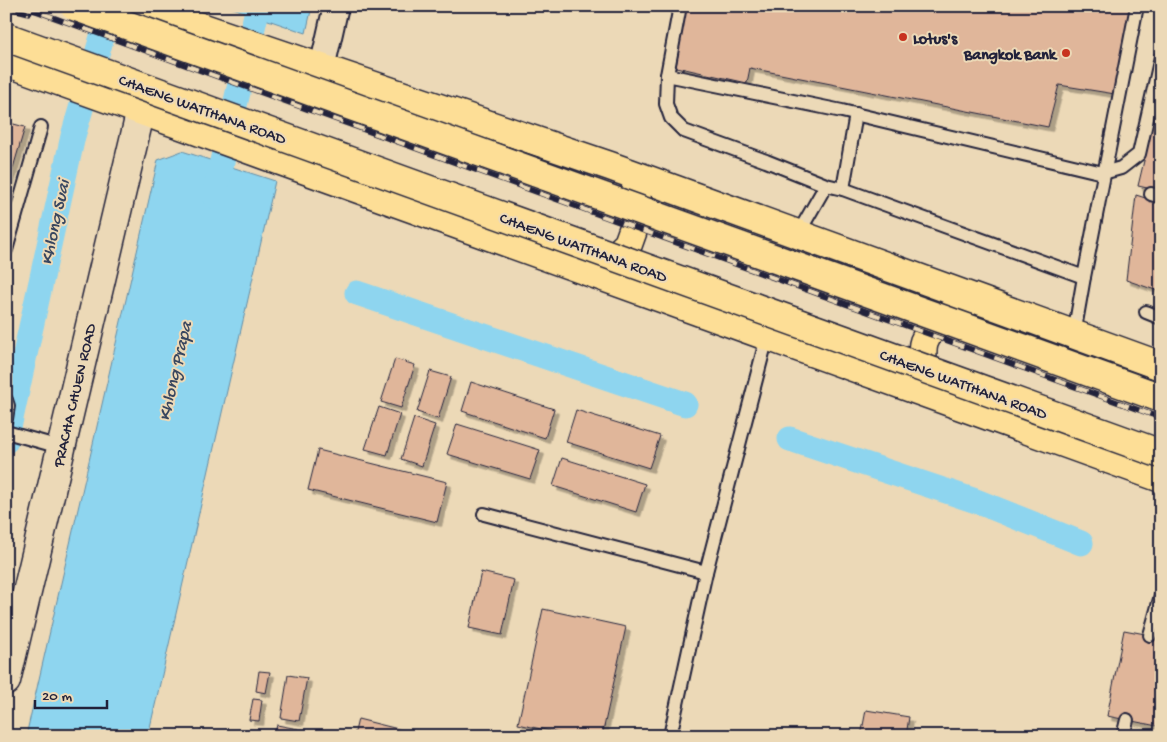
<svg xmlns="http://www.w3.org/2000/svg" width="1167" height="742" viewBox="0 0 1167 742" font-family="'Gochi Hand',sans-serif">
	<defs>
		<filter id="shadow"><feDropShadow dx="4.5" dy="4.5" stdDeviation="0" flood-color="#0004"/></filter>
	</defs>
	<rect width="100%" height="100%" fill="#ecd9b7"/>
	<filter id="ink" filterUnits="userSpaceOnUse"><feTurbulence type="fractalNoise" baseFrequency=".02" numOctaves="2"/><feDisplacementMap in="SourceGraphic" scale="10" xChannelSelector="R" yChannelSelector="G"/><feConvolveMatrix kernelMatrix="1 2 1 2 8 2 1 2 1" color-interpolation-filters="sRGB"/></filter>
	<g filter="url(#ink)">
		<g fill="#8ed5ef" stroke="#638da7">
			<path d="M227,6H312L306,33Z"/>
			<path d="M182,151L275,181L148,736H26L158,160Z"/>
		</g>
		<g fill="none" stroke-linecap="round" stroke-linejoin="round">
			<g stroke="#8ed5ef" stroke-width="25">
				<path d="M214,196L258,6"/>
				<path d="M357,293L685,404"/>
				<path d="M790,439L976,501L1081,543"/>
				<path d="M6,441L73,136L111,6"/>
			</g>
		</g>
		<g fill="#e0b69a" stroke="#22223b" filter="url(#shadow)">
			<path d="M686,6H1131L1115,94L1059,85L1048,127L750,68L747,83L676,67Z"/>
			<path d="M1158,102L1161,103V191L1138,186Z"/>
			<path d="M6,122L25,127L6,192Z"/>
			<path d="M1136,195L1161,203V292L1126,280Z"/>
			<path d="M395,359L415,365L401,408L381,402Z"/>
			<path d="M430,371L451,377L438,419L417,412Z"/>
			<path d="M471,382L554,409L545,438L462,411Z"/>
			<path d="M379,407L400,414L387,455L365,449Z"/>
			<path d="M576,410L660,436L649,468L566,442Z"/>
			<path d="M414,418L435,425L422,466L401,459Z"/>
			<path d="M457,424L540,450L530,479L447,454Z"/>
			<path d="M318,450L447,482L437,522L308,490Z"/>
			<path d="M562,458L645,484L636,512L553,486Z"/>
			<path d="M481,572L514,580L502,635L469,628Z"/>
			<path d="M543,609L626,627L602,736H573L518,724Z"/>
			<path d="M1124,630L1161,637V706L1157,726L1107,716Z"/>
			<path d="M259,671L270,672L266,693L256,691Z"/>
			<path d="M288,675L307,678L299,721L281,718Z"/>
			<path d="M253,699L262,700L259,721L249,720Z"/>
			<path d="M866,710L909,717L906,736H861Z"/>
			<path d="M358,719L426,736H354Z"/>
			<path d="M277,725L298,729L296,736H274Z"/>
		</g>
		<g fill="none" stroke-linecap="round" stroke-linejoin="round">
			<defs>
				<g id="service">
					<path d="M680,6L667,75L666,104L671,118L684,131L766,161L826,185L843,189L1084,277L1137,6"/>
					<path d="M667,75L842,111L1103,173L1121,168L1139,154L1161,57"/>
					<path d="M843,189L856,114"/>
					<path d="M1151,194L1161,197"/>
					<path d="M798,234L826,185"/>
					<path d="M6,250L41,127"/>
					<path d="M1146,312L1161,318"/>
					<path d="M1074,334L1084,277"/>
					<path d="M6,400L8,406L6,419"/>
					<path d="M6,432L60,447"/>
					<path d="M484,514L706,572"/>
					<path d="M1150,635L1161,595"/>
					<path d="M670,736L706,572L767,337"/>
					<path d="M1123,736L1127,720"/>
				</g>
				<path id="minor" d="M322,68L336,6"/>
				<path id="secondary" d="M6,681L141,110"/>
				<g id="primary">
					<path d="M139,6L610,166L1161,366"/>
					<path d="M6,62L1161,478"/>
					<path d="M594,262L610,261L628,244L638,216L636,188"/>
					<path d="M936,386L923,374C923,365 921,350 924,342C930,327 947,312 962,308"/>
				</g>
			</defs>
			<use href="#service" stroke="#22223b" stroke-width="16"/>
			<use href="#minor" stroke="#22223b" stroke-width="28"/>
			<use href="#secondary" stroke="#22223b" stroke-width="31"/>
			<use href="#primary" stroke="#22223b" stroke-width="31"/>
			<use href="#service" stroke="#ecd9b7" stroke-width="12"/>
			<use href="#minor" stroke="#ecd9b7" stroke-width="24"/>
			<use href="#secondary" stroke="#ecd9b7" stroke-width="28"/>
			<use href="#primary" stroke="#fdde96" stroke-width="28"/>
			<defs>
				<g id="rail">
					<path d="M22,6L1161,418"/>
					<path d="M6,7L29,13"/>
				</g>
			</defs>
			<use href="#rail" stroke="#22223b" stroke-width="5.5"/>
			<use href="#rail" stroke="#ecd9b7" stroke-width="4" stroke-dasharray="11" stroke-linecap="butt"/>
			<defs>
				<g id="primary-bridge">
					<path d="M74,6L1161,398"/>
					<path d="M6,37L1161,454"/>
				</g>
			</defs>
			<use href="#primary-bridge" stroke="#22223b" stroke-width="31" stroke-linecap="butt"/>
			<use href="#primary-bridge" stroke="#fdde96" stroke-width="28"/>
		</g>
	</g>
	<g fill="#c8321e" stroke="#ecd9b7" stroke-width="2">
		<circle cx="903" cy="37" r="5"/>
		<circle cx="1066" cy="53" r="5"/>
	</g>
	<g text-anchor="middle" stroke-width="4" stroke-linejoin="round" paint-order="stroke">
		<g font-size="16" font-weight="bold" fill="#22223b" stroke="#ecd9b7" text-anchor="start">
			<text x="913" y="43">Lotus's</text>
			<text x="1056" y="59" text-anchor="end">Bangkok Bank</text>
		</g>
		<g font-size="16" fill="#22223b" stroke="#ecd9b7">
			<text transform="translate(203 108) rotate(20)" y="6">CHAENG WATTHANA ROAD</text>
			<text transform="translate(584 246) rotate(20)" y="6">CHAENG WATTHANA ROAD</text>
			<text transform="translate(964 383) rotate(20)" y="6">CHAENG WATTHANA ROAD</text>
			<text transform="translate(73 395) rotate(-77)" y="6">PRACHA CHUEN ROAD</text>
		</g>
		<g font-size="18" font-style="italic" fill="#38465f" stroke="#ecd9b7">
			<text transform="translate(54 222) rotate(-78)" y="6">Khlong Suai</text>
			<text transform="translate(174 371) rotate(-77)" y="6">Khlong Prapa</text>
		</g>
	</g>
	<rect width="1167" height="742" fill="none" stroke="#ecd9b7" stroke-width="25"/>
	<rect x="12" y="12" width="1142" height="717" fill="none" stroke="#22223b" stroke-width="2" filter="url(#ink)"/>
	<path d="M35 700v8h72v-8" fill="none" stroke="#22223b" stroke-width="2.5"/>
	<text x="42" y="700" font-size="15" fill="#22223b" stroke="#ecd9b7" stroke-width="4" paint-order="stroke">20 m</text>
</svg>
